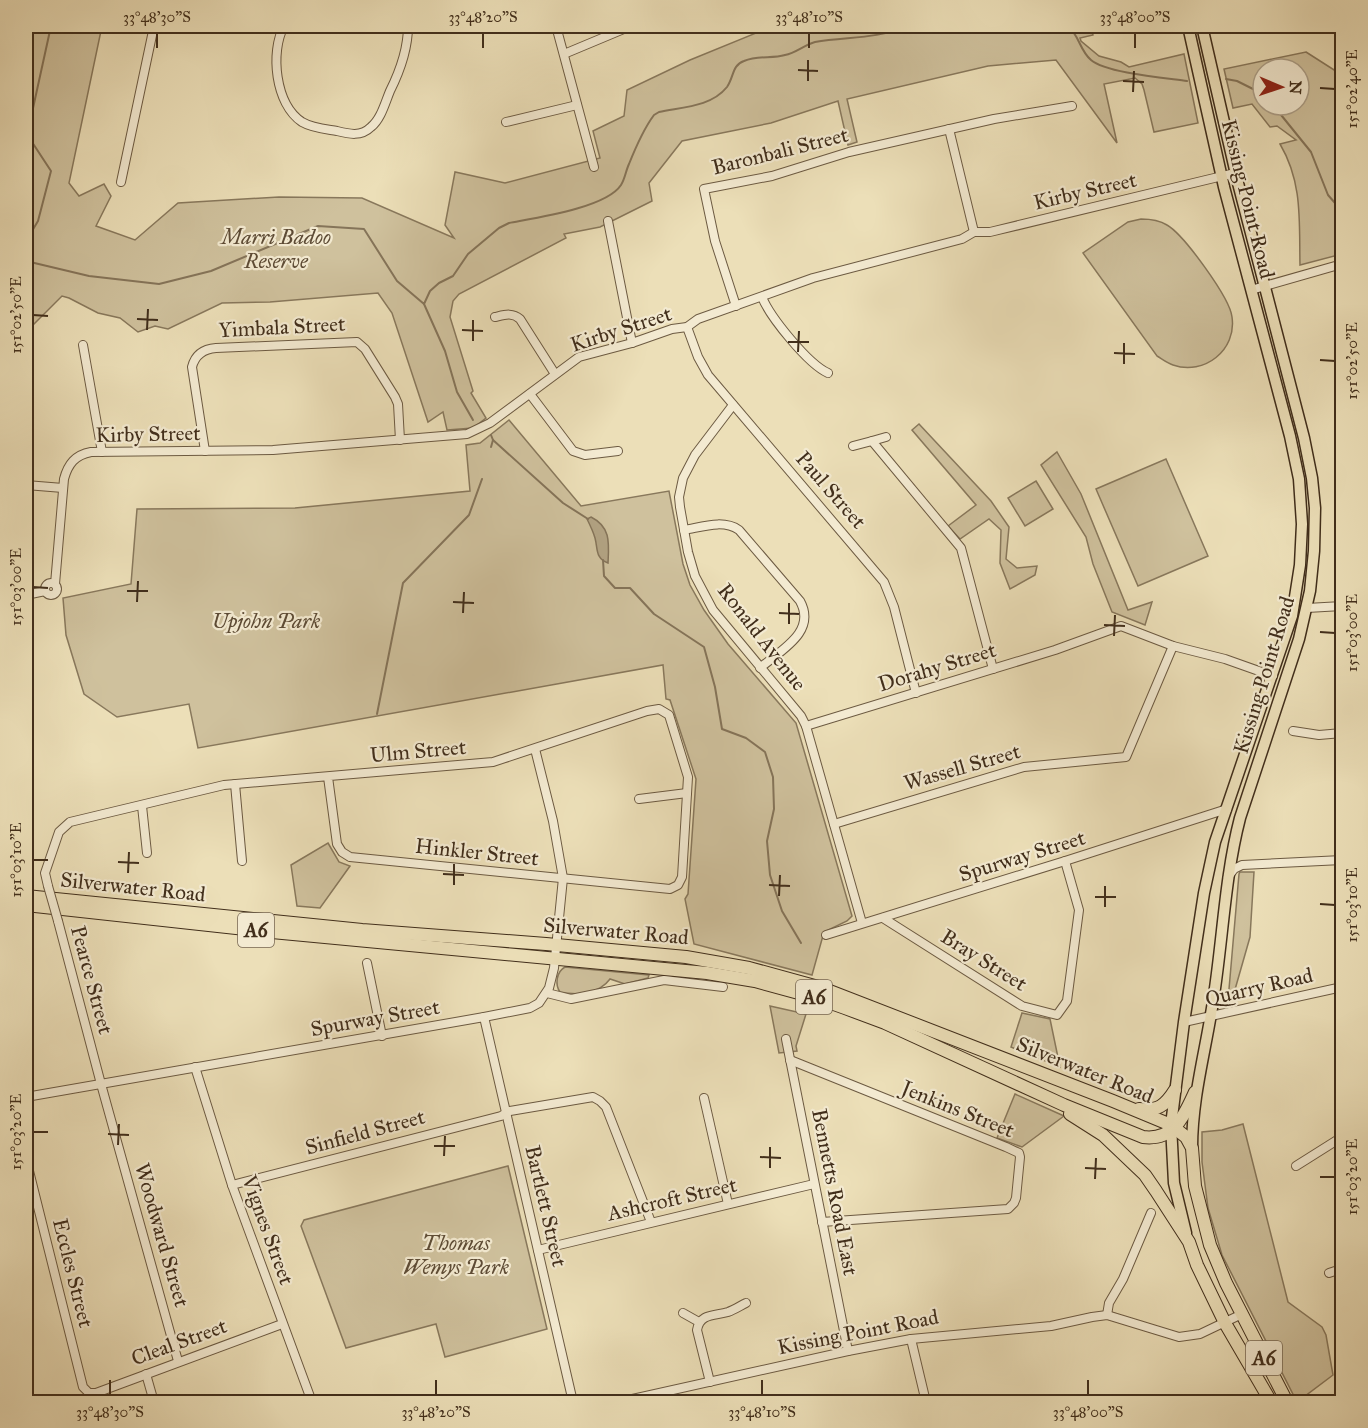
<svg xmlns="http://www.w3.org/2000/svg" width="1368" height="1428" viewBox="0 0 1368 1428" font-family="'IM FELL Great Primer',serif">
	<rect width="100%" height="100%" fill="#ecdfb8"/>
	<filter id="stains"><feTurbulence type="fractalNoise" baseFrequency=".00333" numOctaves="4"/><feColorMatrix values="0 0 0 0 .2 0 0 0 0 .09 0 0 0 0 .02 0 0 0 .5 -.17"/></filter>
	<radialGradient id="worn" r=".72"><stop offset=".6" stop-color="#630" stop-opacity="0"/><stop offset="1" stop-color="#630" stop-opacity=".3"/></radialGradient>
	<g fill="#cfc19d" stroke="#88785c" stroke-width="1.5" fill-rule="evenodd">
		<path d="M26,26H102L69,183L79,196L104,184L111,196L96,226L135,240L178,203L279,197L362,198L454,238L445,225L455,172L505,183L600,158L593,131L624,116L627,90L690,60L773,26H1091L1093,35L1080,38L1081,41L1099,56L1121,62L1129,67L1184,54L1198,123L1154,132L1144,90L1142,84L1135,78L1104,84L1117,143L1056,60L988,66L847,99L857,142L848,145L838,101L771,123L682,141L649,183L652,201L600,227L564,234L566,238L459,294L453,301L450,317L473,391L471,393L486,418L473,428L447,430L443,412L428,422L392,313L378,293L270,302L222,303L168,329L155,326L138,332L120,318L98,313L69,298L62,296L26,332Z"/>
		<path d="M1306,52L1342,75V254L1300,265C1299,222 1303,183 1280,144L1296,140L1277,126L1270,127L1252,104L1233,108L1224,69ZM1263,69H1299V105H1263Z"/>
		<path d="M1141,219C1150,219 1159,220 1167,225C1184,235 1230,298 1232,317C1237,350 1204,376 1173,365C1167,363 1162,359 1157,356L1083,253L1128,222Z"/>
		<path d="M509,420L581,506L669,491L683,564L690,585L704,610L728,644L796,723L852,916L847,921L824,932L812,975L694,944L685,899L688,894L696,779L670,700L666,699L663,665L198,748L189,704L117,717L84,694L66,635L63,598L131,584L137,509L295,508L470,491L466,445L480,443Z"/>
		<path d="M919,424L991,501L1009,527L1006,559L1017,568L1037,566L1035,575L1010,589L1000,563L1001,530L989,519L960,539L948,526L976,505L912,430Z"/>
		<path d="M1057,452L1081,494L1128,610L1152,602L1145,625L1112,612L1093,564L1086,537L1041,465Z"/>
		<path d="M1166,459L1208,556L1138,586L1096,489Z"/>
		<path d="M1036,481L1053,509L1025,526L1008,498Z"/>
		<path d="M328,843L339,862L350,866L320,908L297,906L291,865Z"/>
		<path d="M1240,872H1254L1250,937L1232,1000L1225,1001L1229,989L1239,874Z"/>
		<path d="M565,967L649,975L648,978L625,984L610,979C599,994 578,996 560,992C555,985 556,972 565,967Z"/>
		<path d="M770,1006L806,1014L796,1046L797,1051L779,1053Z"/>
		<path d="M1022,1013L1050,1019L1060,1067L1011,1047Z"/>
		<path d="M1015,1094L1064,1116L1022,1147L997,1138Z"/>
		<path d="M1243,1124L1288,1302L1322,1327L1326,1335L1333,1375L1297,1402L1222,1255L1208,1208L1202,1162V1132L1222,1130Z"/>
		<path d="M508,1166L547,1329L445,1357L436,1324L346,1348L301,1226L304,1220Z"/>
	</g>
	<path fill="#b2a383" stroke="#857459" stroke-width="1.5" d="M591,517C611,527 609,543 608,563C595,558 598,549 595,538C593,531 590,525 587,519Z"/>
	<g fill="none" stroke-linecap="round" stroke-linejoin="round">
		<g stroke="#857459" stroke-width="2">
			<path d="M1068,26C1079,35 1080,51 1091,60C1106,73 1166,78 1187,81"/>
			<path d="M1226,79L1237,81L1263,94"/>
			<path d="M1273,105L1311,152L1328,195L1342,211"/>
			<path d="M26,241L38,221L51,171L30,139L28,131L51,26"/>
			<path d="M26,261L89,276L159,284L211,271L318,226L364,229L397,281L424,304L430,291L439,283L453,276L468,254L499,228L509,223C535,218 606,208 621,185C625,179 626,170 629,164C635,149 645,127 654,115L659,112C682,107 711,107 727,87C734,77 732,65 744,61C758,55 772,59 785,55C796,53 804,45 815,42C846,36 876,40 905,26"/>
			<path d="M424,304L445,351L457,392L473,420"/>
			<path d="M491,435L493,440L563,503L588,519"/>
			<path d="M491,447L493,440"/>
			<path d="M603,560L604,576L615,588H630L654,614L704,647L715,687L722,729L746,738L765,752L773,777L774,809L767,841L770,875L782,911L801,943"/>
			<path d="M377,714L403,583L469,515L482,479"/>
		</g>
		<defs>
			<g id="minor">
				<path d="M284,26C270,52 275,104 302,122C312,128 325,129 337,131C349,134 361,137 371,127C381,119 385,103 390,91C400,71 408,48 408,26"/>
				<path d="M556,26L594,167"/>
				<path d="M564,54L631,26"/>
				<path d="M506,122L577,105"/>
				<path d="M949,129L974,232"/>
				<path d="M121,182L154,26"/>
				<path d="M608,221L632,343"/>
				<path d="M1251,290L1342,264"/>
				<path d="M762,297C770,317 808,364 828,373"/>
				<path d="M736,306L715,241L704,189L772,176L849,152L994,119L1072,106"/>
				<path d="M495,317C504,315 512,312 520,319L555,374"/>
				<path d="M687,327L698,357L708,375L884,582L894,607L916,693"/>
				<path d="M83,345L102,452"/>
				<path d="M530,394L573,451L585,455L618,451"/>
				<path d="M733,405L695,455L683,478L679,497L680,507L688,552L695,576L713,610L801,716L806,726L862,923"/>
				<path d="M886,437L872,441L961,548L993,669"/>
				<path d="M853,446L872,441"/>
				<path d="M205,451L192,367C195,355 203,349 216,348L357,342L365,349L395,397L398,404L400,440"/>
				<path d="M26,485L63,488"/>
				<path d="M684,530C702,527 723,519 739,530L800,601C817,632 781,650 760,668"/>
				<circle cx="51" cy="589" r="6"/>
				<path d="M55,584L64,479C68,464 75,455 91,452L273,450L467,434L490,423L579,357L632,343L672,329L687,327L698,319L813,278L962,239L974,232H990L1235,173"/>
				<path d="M26,595L45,591"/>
				<path d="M1307,608L1342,606"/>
				<path d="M806,726L1055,650L1121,626L1173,646L1225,659L1273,676"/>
				<path d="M1293,731L1319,735L1342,733"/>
				<path d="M235,784L242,861"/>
				<path d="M639,799L687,793"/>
				<path d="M142,806L147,853"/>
				<path d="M834,824L1024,767L1126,757L1173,646"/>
				<path d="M1228,877L1234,869L1242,865L1342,860"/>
				<path d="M48,886L45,873L59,832L70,822L224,785L493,762L647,711L659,709L669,715L688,777L682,877L678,885L670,889L350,857L342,852L337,844L328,777"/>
				<path d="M883,918L1022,1006L1057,1015L1067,1001L1079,910L1065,861"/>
				<path d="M58,921L101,1084L178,1361"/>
				<path d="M826,935L1065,861L1227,809"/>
				<path d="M367,963L382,1036"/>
				<path d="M547,993L571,999L664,980L723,987"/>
				<path d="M484,1017L573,1402"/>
				<path d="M1184,1022L1342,987"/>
				<path d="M786,1039L848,1351"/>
				<path d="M790,1060L1006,1147L1019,1153L1020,1157L1016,1198L1014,1203L1008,1209L822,1222"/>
				<path d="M195,1067L232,1185L312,1402"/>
				<path d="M26,1097L484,1017L530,1008L539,1003L549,988L554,968L563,878L553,821L535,749"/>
				<path d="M704,1098L728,1204"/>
				<path d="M26,1159L83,1387L89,1393H96L282,1324"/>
				<path d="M1296,1166L1342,1137"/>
				<path d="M232,1185L501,1116L510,1111L593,1097L600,1101L606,1107L651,1222"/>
				<path d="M538,1250L814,1184"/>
				<path d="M1329,1273L1335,1271L1342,1272"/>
				<path d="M683,1313L699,1322"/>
				<path d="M1107,1315L1109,1303L1123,1279L1151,1213"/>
				<path d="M911,1339L926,1402"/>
				<path d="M146,1374L154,1402"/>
				<path d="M710,1382L697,1330C700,1313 715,1316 728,1312C734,1310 740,1306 746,1303"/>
				<path d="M619,1402L848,1351L911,1339L1051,1326L1092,1317L1107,1315L1179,1337L1200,1334L1242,1314"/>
			</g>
			<g id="major">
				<path d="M1192,1148C1192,1095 1207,1046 1214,995C1223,936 1225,876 1240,818L1299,639L1310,591L1314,551L1315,508L1312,478L1304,438L1238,183L1202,26"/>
				<path d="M1186,1233L1174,1183L1171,1125L1184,1022L1204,893L1215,842L1292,616L1300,565L1302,524L1299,479L1290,436L1224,187L1188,26"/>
			</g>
			<g id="highway">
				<path d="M26,896L362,930L546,944L686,957L749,968L822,988L1113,1101L1171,1125L1186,1137L1192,1148L1195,1186L1210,1245L1226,1283L1287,1402"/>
				<path d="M26,905L272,932L707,973L755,981L817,998L845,1008L885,1023L1064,1105L1143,1137C1174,1141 1184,1116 1195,1092"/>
				<path d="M1139,1109C1158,1111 1165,1106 1175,1090"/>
				<path d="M1070,1114L1103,1135L1145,1175L1156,1191L1189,1242L1197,1265L1225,1323L1271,1402"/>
			</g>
		</defs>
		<use href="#minor" stroke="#6c5a42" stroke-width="10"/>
		<use href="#major" stroke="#412e1b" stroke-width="13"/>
		<use href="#highway" stroke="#412e1b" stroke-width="14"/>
		<use href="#minor" stroke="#f3ead1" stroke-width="8"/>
		<use href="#major" stroke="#ecdfb8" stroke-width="10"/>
		<use href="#highway" stroke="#ecdfb8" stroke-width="12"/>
		<defs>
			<path id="minor-bridge" d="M48,886L58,921"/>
		</defs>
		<use href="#minor-bridge" stroke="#6c5a42" stroke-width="10" stroke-linecap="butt"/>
		<use href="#minor-bridge" stroke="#f3ead1" stroke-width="8"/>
	</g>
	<path fill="none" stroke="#412e1b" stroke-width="2" d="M157,48V33M483,48V33M809,48V33M1135,48V33M798,70L818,71M808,81V60M1123,81L1144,82M1320,88L1335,89M1133,92L1134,71M33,315L48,316M137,319L158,320M147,330L148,309M462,330L483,331M473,341V320M788,342H809M798,352L799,331M1114,353L1135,354M1320,360L1335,361M1124,364V343M33,587L48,588M127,591H148M137,602L138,581M453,602L474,603M463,613L464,592M779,613L799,614M789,624V603M1104,625L1125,626M1320,632L1335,633M1114,636L1115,615M33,860H48M118,862L139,863M128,873L129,852M443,874L464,875M454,885V864M769,885L790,886M779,896L780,875M1095,897H1116M1320,904L1335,905M1105,907V886M33,1132H48M108,1134L129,1135M118,1145L119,1124M434,1146H455M444,1156L445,1136M760,1157L781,1158M770,1168V1147M1085,1168L1106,1169M1320,1177H1335M1095,1179L1096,1158M110,1395V1380M436,1395V1380M762,1395V1380M1088,1395V1380"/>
	<g text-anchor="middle" stroke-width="4.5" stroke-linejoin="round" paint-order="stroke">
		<g fill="#f3ead1" stroke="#766652" stroke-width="1.5">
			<rect x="238" y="913" width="36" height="34" rx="4.5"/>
			<rect x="796" y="980" width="36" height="34" rx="4.5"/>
			<rect x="1246" y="1341" width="36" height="34" rx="4.5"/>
		</g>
		<g font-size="20" font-weight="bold" fill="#412e1b">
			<text x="256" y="937">A6</text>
			<text x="814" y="1004">A6</text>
			<text x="1264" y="1365">A6</text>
		</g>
		<g font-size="21" fill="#412e1b" stroke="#f3ead1">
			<text transform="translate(780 151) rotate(-14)" y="7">Baronbali Street</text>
			<text transform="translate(1085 191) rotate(-13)" y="7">Kirby Street</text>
			<text transform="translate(1248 199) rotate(76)" y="7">Kissing Point Road</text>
			<text transform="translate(282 327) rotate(-3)" y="7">Yimbala Street</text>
			<text transform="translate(621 329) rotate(-18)" y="7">Kirby Street</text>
			<text transform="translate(148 434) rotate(-1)" y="7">Kirby Street</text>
			<text transform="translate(831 490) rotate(49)" y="7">Paul Street</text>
			<text transform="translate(762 637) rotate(52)" y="7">Ronald Avenue</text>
			<text transform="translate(937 667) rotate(-17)" y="7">Dorahy Street</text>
			<text transform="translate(1264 675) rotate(-73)" y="7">Kissing Point Road</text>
			<text transform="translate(418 751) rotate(-5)" y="7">Ulm Street</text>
			<text transform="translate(962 767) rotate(-16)" y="7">Wassell Street</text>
			<text transform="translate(477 852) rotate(6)" y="7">Hinkler Street</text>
			<text transform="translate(1022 856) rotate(-17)" y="7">Spurway Street</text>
			<text transform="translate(133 887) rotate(6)" y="7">Silverwater Road</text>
			<text transform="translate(616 931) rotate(5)" y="7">Silverwater Road</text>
			<text transform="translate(984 960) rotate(32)" y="7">Bray Street</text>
			<text transform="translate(92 980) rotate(75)" y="7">Pearce Street</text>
			<text transform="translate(1259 987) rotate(-13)" y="7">Quarry Road</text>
			<text transform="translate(375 1018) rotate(-10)" y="7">Spurway Street</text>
			<text transform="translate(1085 1070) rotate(22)" y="7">Silverwater Road</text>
			<text transform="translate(958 1109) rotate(22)" y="7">Jenkins Street</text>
			<text transform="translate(365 1132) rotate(-15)" y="7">Sinfield Street</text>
			<text transform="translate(835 1192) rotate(79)" y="7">Bennetts Road East</text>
			<text transform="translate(672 1199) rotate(-13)" y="7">Ashcroft Street</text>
			<text transform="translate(546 1206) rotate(77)" y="7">Bartlett Street</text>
			<text transform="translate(268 1230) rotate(70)" y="7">Vignes Street</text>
			<text transform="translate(162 1235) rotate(74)" y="7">Woodward Street</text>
			<text transform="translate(73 1273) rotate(76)" y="7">Eccles Street</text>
			<text transform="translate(858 1332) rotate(-11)" y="7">Kissing Point Road</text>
			<text transform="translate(179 1342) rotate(-20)" y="7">Cleal Street</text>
		</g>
		<g font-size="21" font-style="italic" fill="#5d4b35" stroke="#f3ead1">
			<text x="276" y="244">Marri Badoo<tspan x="276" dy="24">Reserve</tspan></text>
			<text x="266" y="628">Upjohn Park</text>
			<text x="456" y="1250">Thomas<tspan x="456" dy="24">Wemys Park</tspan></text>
		</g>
	</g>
	<rect width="1368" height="1428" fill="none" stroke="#ecdfb8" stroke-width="66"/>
	<g transform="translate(1281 87) rotate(92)"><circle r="28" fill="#f3ead1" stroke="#ac9f88" stroke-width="1.5"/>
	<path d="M0-4.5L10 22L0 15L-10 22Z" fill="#8f2418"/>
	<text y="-9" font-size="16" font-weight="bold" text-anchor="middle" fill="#412e1b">N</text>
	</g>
	<rect x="33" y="33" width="1302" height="1362" fill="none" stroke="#412e1b" stroke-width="2"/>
	<g font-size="15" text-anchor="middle" fill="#412e1b">
		<text x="157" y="22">33°48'30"S</text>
		<text x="483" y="22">33°48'20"S</text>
		<text x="809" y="22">33°48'10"S</text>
		<text x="1135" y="22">33°48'00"S</text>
		<text transform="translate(1352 89) rotate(-90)" y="5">151°02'40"E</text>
		<text transform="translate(16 315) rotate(-90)" y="5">151°02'50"E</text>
		<text transform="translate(1352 361) rotate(-90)" y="5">151°02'50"E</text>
		<text transform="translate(16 587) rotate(-90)" y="5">151°03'00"E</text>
		<text transform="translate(1352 633) rotate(-90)" y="5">151°03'00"E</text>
		<text transform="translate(16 860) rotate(-90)" y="5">151°03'10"E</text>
		<text transform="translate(1352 905) rotate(-90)" y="5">151°03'10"E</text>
		<text transform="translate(16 1132) rotate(-90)" y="5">151°03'20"E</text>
		<text transform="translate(1352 1177) rotate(-90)" y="5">151°03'20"E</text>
		<text x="110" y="1417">33°48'30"S</text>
		<text x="436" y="1417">33°48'20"S</text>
		<text x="762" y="1417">33°48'10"S</text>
		<text x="1088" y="1417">33°48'00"S</text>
	</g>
	<rect width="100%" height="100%" filter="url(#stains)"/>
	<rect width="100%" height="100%" fill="url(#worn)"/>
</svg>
